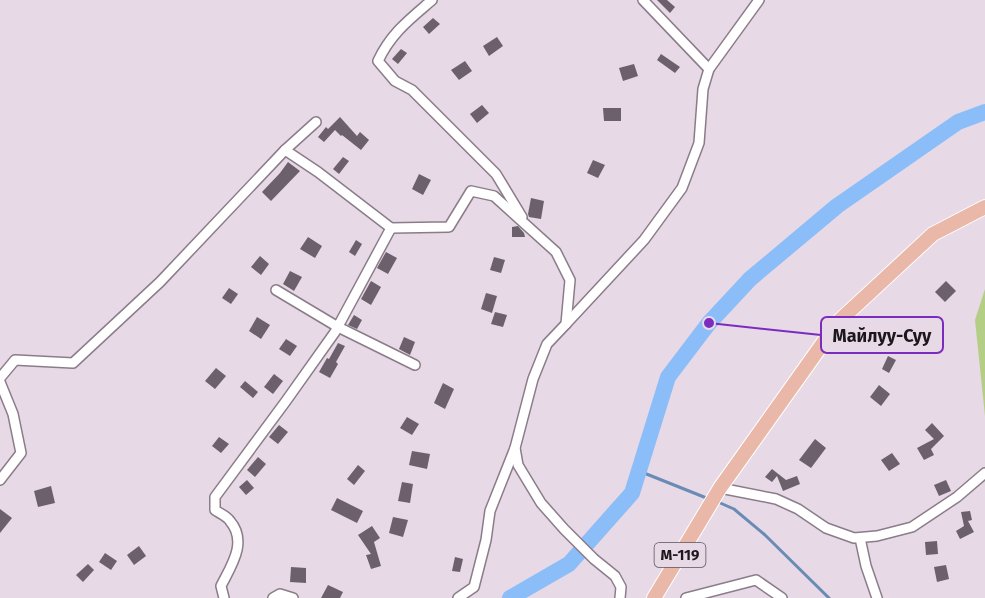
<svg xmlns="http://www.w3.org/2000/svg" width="985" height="598" viewBox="0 0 985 598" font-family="'Fira Sans',sans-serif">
	<rect width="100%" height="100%" fill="#e7d9e6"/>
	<path fill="#b4ce86" d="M985,289V416L975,320Z"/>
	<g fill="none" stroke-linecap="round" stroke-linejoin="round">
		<g stroke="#6a8bb6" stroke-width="3">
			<path d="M639,471L709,499"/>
			<path d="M718,502L734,509L765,535L829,598"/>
		</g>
		<path stroke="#8bbdf8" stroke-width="16" d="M510,598L569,564L632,493L668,377L709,323L750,279L837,206L958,122L985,112"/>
	</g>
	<g fill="#6c606c">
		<path d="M657,0H667L675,7L670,13Z"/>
		<path d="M433,18L440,24L429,34L423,27Z"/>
		<path d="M497,37L503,46L489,56L483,46Z"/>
		<path d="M401,49L407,53L398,64L392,59Z"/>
		<path d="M661,54L680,67L675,73L657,60Z"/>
		<path d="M465,61L472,71L459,80L451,70Z"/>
		<path d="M634,64L638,76L623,81L619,68Z"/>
		<path d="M482,105L489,113L477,123L470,114Z"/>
		<path d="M603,108H621V121H604Z"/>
		<path d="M340,117L357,136L360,132L369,140L361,150L342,135L341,136L335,130L324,142L318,137L326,127L328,129Z"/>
		<path d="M343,157L349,161L339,174L333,169Z"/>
		<path d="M593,160L605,165L598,178L587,173Z"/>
		<path d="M288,162L300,171L271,201L262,192L280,173Z"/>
		<path d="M419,174L431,180L423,195L412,189Z"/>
		<path d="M531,198L544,201L541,219L529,217L528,214Z"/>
		<path d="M518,226L524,233L525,237H512V227Z"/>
		<path d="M308,237L322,246L315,258L300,249Z"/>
		<path d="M356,240L362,244L355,256L349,252Z"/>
		<path d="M386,252L397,258L388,274L377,268Z"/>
		<path d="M260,256L269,264L261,275L251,267Z"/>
		<path d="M494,257L505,260L501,273L490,270Z"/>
		<path d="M290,271L302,277L294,291L283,284Z"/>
		<path d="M371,281L381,287L371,305L361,299Z"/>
		<path d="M946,281L956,291L945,302L935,292Z"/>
		<path d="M229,288L238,294L231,304L222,298Z"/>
		<path d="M486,293L497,296L492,313L481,309Z"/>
		<path d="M495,312L507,315L503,327L491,324Z"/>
		<path d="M354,315L362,320L357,329L348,325Z"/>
		<path d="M257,317L270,325L261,339L249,331Z"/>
		<path d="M404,337L415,342L410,355L399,349Z"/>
		<path d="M286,339L297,346L290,356L279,349Z"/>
		<path d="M338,343L345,346L336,362L338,364L330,378L319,372L327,358L329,359Z"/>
		<path d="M888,356L896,360L889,373L882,369Z"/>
		<path d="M216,368L226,376L215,389L205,381Z"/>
		<path d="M274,374L283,381L273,394L264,387Z"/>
		<path d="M245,381L258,392L253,398L240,387Z"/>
		<path d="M443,383L454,389L445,409L434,403Z"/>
		<path d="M879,385L890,394L881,406L870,397Z"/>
		<path d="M407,417L419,424L412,435L400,428Z"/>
		<path d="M932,423L944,436L931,449L934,455L924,460L917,448L934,439L925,430Z"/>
		<path d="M279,425L288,432L278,444L269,437Z"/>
		<path d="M219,437L229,444L221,453L212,446Z"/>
		<path d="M815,439L826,448L811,468L799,460Z"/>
		<path d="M412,451L430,454L427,469L409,465Z"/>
		<path d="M892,453L900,464L889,471L881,460Z"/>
		<path d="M258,457L266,464L255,477L247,470Z"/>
		<path d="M358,465L365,471L354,485L347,479Z"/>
		<path d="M772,469L786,480L797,476L800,484L783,491L777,476L772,482L765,477Z"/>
		<path d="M247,480L254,488L246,495L239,487Z"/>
		<path d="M946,480L951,491L939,496L934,485Z"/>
		<path d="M402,482L413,484L410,503L398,501Z"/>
		<path d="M51,486L55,503L38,507L34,491Z"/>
		<path d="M337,498L363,511L357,523L331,510Z"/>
		<path d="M0,509L12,518L0,533Z"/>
		<path d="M970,511L972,520L968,521L974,532L960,539L956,531L964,526L961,512Z"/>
		<path d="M393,517L408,520L403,537L389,533Z"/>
		<path d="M372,526L380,538L374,542L381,566L371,569L366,555L371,554L358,535Z"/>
		<path d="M937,541L938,554L926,555L925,542Z"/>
		<path d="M139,546L146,556L134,565L127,555Z"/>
		<path d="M105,553L117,561L111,570L99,562Z"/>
		<path d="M455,557L463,559L460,572L452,571Z"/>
		<path d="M88,564L94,570L83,582L76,575Z"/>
		<path d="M946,565L949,579L937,582L934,567Z"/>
		<path d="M291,567L306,568V583L290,582Z"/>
		<path d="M328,585L343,592L340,598H321Z"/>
	</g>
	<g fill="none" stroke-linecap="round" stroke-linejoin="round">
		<defs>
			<g id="street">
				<path d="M432,0C410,19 391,33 378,61L395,81L412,90L496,174L522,217"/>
				<path d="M643,0L709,69"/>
				<path d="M285,150L318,172L391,228L449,227L471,191L494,196L556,252L570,280L566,324L547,344L533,379L515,448L518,465L541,503L564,529L594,559L615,576L621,587L620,598"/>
				<path d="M276,290L338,327L415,365"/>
				<path d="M566,324L644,240L682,188L699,143L703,89L709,69L759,0"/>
				<path d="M0,378L15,360L73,363L160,282L285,150L316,122"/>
				<path d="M0,382L13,414L21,453L0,480"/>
				<path d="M720,488L776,499L798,509L826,528L854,538L877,536L912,527L957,497L985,473"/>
				<path d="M860,538L866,566L877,598"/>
				<path d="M224,598L221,586C231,566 248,542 230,521C227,516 219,513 215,510V497L286,401L335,332L391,228"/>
				<path d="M273,598L280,594L293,598"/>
				<path d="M458,598L474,587L486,540L490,511L515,448"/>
				<path d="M686,598L756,580L782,598"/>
			</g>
			<path id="primary" d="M654,598L720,488L838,322L933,234L985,207"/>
		</defs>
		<use href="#street" stroke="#8a7d89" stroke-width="12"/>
		<use href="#primary" stroke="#fff" stroke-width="16"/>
		<use href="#street" stroke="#fff" stroke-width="9"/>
		<use href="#primary" stroke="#eab8a8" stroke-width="14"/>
	</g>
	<g text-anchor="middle" stroke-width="6" stroke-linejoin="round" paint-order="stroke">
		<rect fill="#e7d9e6" stroke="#595159" stroke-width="1.5" x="654.5" y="543" width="51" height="24" rx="4.5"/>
		<g font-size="15" font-weight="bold" fill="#1c171c">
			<text x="680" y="560">М-119</text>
		</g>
	</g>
	<path fill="none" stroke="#7b2cbf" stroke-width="2" d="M709 323L821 335"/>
	<circle fill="#7b2cbf" stroke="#e7d9e6" stroke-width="2" cx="709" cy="323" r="6"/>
	<rect fill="#e7d9e6" stroke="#7b2cbf" stroke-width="2" x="821" y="317" width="122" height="36" rx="6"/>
	<g font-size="18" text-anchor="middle" font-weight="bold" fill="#1c171c">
		<text x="882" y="342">Майлуу-Суу</text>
	</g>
</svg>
